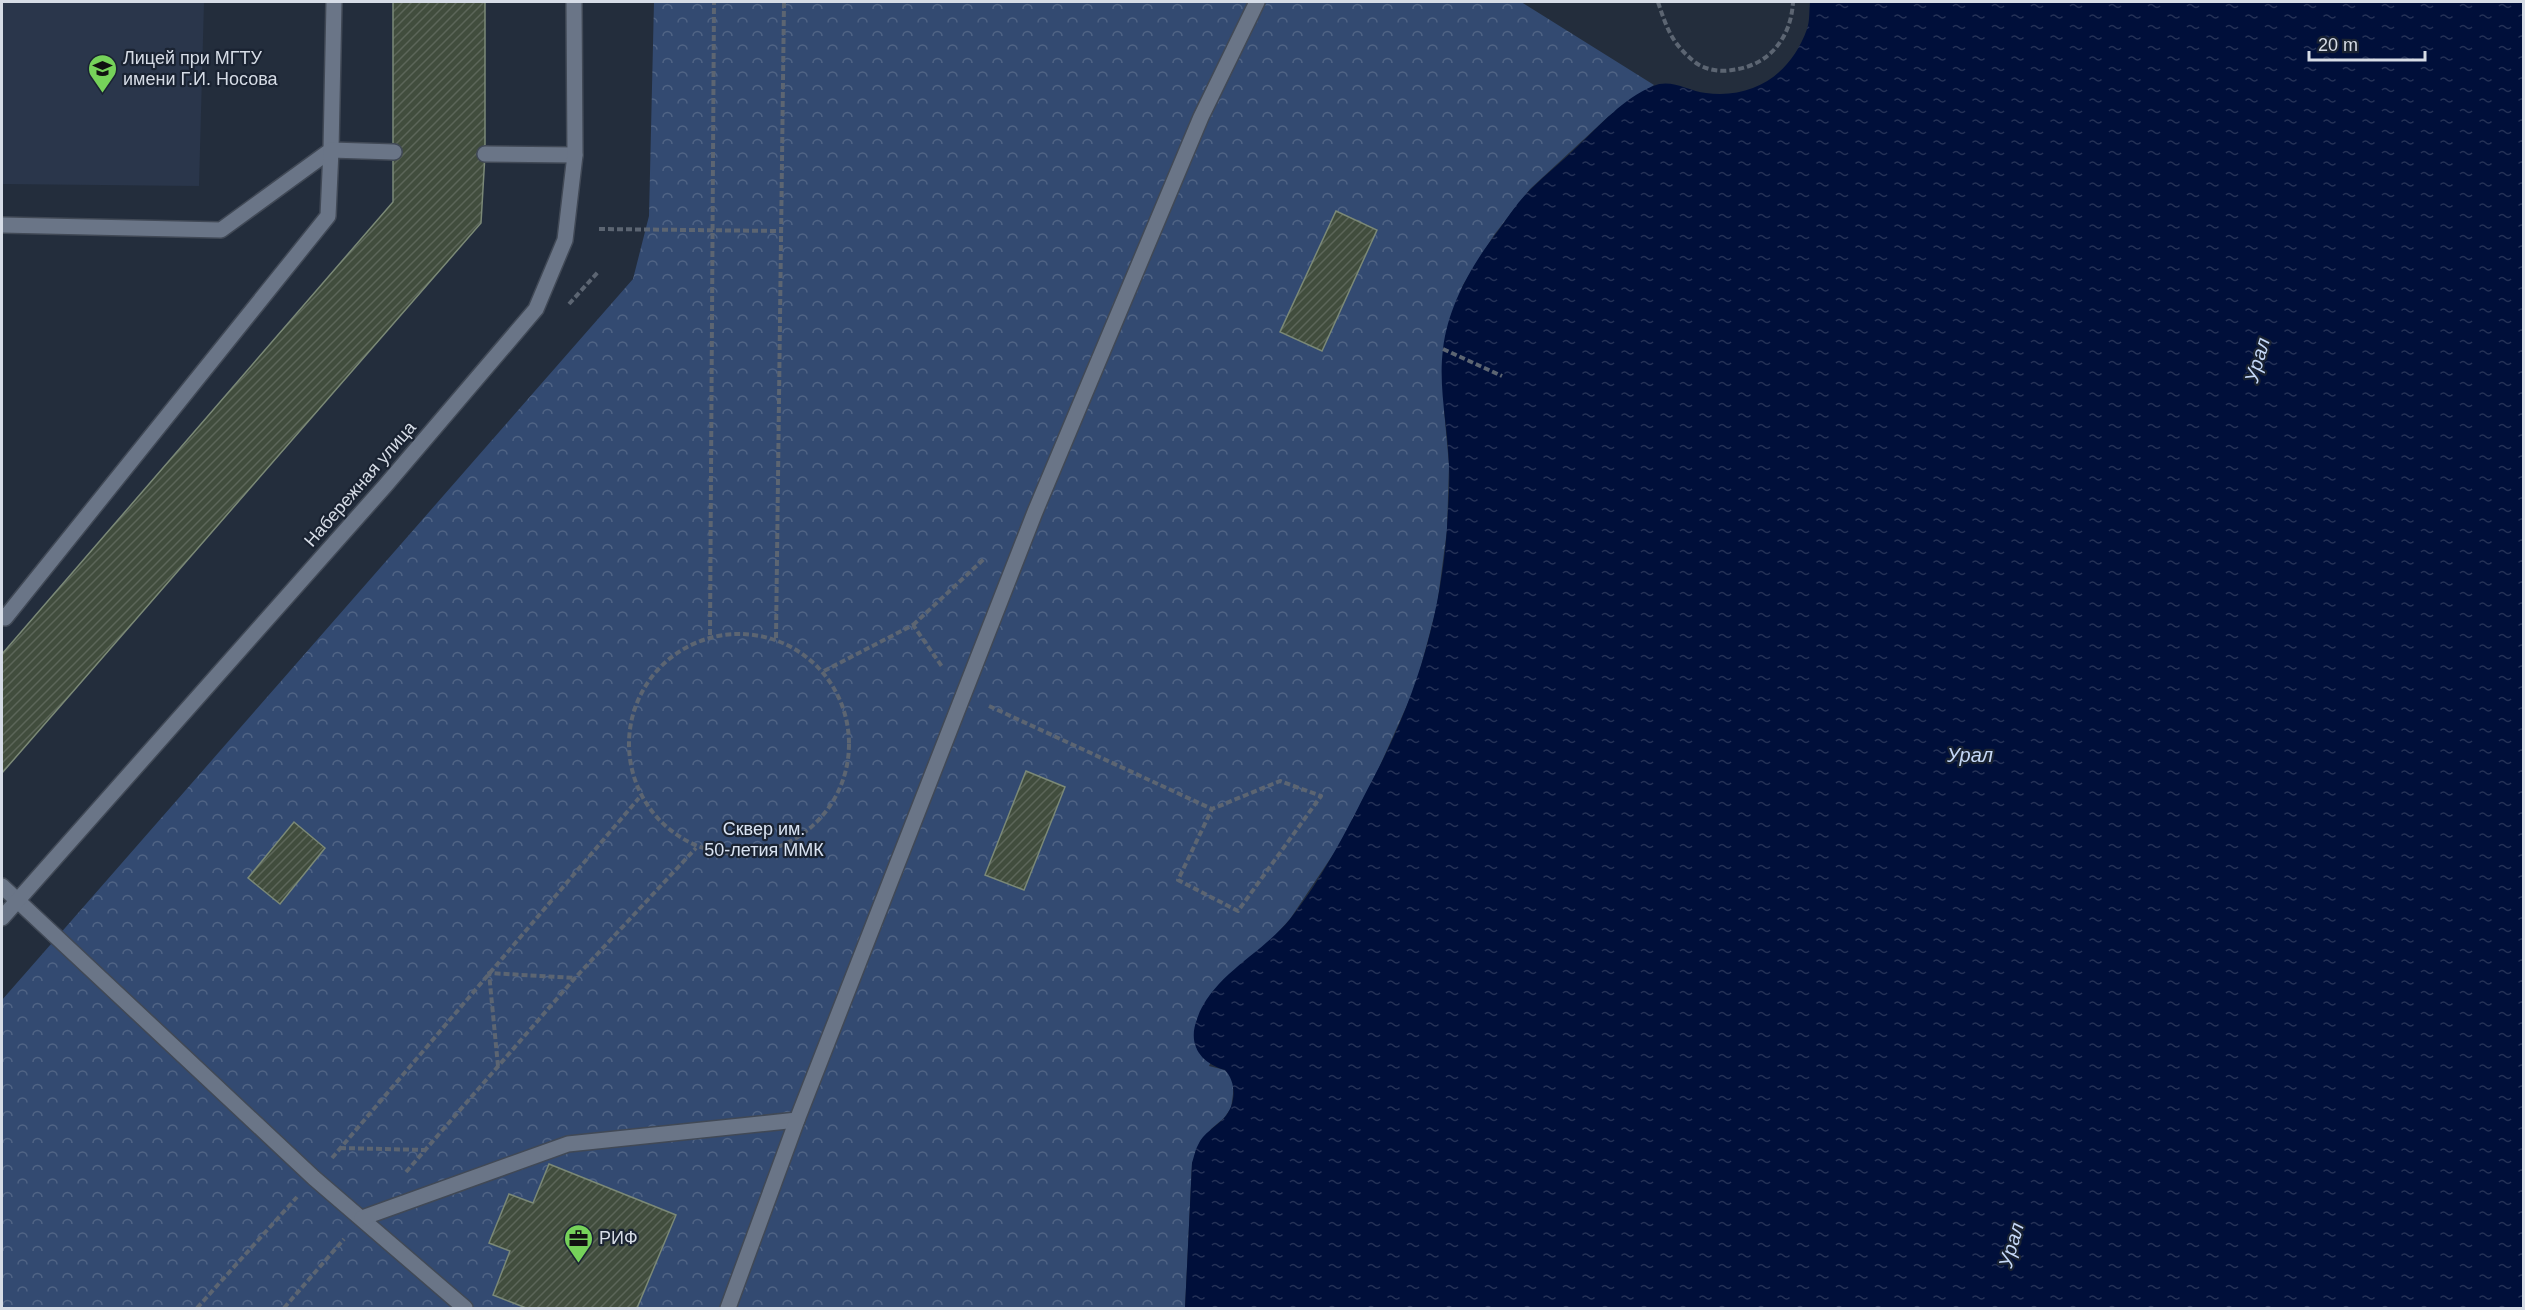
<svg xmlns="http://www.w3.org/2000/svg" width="2525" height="1310" viewBox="0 0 2525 1310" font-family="Arial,sans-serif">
	<defs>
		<pattern id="park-crowns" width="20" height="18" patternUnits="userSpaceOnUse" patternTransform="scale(1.5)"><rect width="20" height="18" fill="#334a71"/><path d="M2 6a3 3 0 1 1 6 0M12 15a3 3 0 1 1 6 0" fill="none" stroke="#506485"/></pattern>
		<pattern id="water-ripples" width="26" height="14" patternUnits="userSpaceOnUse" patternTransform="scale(1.5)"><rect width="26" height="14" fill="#000f3a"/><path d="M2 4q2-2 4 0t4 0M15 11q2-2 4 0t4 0" fill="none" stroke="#243156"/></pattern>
		<pattern id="building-hatch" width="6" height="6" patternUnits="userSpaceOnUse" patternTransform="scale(1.5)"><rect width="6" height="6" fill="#414d3d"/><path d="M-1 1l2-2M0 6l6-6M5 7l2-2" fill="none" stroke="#5c6659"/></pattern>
	</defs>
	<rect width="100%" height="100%" fill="#232d3c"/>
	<path fill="#2a364b" d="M2,2H204L199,186L2,184Z"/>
	<path fill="url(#park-crowns)" d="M654,2H1521L1654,85L1609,116L1530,189L1494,235L1463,285L1449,325L1444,410L1449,465L1447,530L1437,606L1416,685L1378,770L1340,844L1290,919L1271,940L1209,1066L1225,1070L1230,1075L1233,1083V1094L1231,1108L1224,1118L1211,1129L1192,1163L1185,1308H2V1000L633,279L649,216Z"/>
	<path fill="url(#water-ripples)" d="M1810,2H2523V1308H1185L1192,1163C1194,1157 1195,1150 1198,1145C1203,1133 1216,1127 1224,1118C1236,1105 1237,1083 1225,1070C1201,1063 1187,1045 1197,1019C1212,975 1262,954 1290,919C1326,874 1351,821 1377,771C1417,695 1441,613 1447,528C1448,507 1450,486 1449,466C1448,427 1438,387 1443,349C1448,306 1472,264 1498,231C1508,217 1519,200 1532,188C1547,173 1563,161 1578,146C1600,125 1624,98 1653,86C1671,78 1688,91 1706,93C1754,99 1791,74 1807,29C1810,21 1809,10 1810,2Z"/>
	<g fill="url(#building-hatch)" stroke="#7b8977" stroke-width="1.5">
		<path d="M393,2H485V154L481,223L2,773V654L393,202Z"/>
		<path d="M1336,211L1377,230L1322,351L1280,332Z"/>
		<path d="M1026,771L1065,787L1024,890L985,875Z"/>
		<path d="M294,822L325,848L280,904L248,878Z"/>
		<path d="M549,1164L676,1215L637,1308H526L493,1295L510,1251L489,1243L509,1194L533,1203Z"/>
	</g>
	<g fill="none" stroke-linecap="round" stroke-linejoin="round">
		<defs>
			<g id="service">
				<path d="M485,154L575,155"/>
				<path d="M2,225L221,230L331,150L334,2"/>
				<path d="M2,616L5,618L328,216L331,150L394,152"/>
				<path d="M2,886L314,1178L465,1308"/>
				<path d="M362,1218L568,1144L797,1120"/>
				<path d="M728,1308L797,1120L1035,512L1201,117L1257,2"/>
			</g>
			<path id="tertiary" d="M2,918L385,486L536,309L565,240L575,155L574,2"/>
		</defs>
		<use href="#service" stroke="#414956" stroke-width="18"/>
		<use href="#tertiary" stroke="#414956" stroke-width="18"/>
		<g stroke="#5c6572" stroke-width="4" stroke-dasharray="6 3" stroke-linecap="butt">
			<path d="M1658,2C1667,29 1672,44 1696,63C1706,70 1720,72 1732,70C1768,66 1791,39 1793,2"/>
			<path d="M599,229L781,231"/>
			<path d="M569,304L598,272"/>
			<path d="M1443,349L1502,376"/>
			<path d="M913,625L985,558"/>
			<circle cx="739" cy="744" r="110"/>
			<path d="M710,635L714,2"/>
			<path d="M776,638L784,2"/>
			<path d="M824,671L913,625L943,668"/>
			<path d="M989,706L1212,809L1280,781L1321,796L1238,911L1178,880L1212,809"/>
			<path d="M498,1066L489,973L575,978"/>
			<path d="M340,1148L426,1150"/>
			<path d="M332,1158L639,798"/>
			<path d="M406,1172L575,978L696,848"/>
			<path d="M197,1308L297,1197"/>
			<path d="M284,1308L344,1239"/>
		</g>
		<use href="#service" stroke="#6a7587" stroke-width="15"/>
		<use href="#tertiary" stroke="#6a7587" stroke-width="15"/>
	</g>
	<defs>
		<symbol id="school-pin" viewBox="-11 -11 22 30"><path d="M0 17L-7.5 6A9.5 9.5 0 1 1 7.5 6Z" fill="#76d25a" stroke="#1a2332"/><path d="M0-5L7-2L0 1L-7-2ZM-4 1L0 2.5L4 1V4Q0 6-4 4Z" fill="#111"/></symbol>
		<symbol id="office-pin" viewBox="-11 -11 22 30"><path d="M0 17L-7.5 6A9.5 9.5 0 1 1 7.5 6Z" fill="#76d25a" stroke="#1a2332"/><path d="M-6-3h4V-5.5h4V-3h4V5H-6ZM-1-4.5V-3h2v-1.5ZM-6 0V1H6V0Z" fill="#111"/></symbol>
	</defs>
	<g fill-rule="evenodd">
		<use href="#school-pin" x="86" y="52" width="33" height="45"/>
		<use href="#office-pin" x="562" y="1222" width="33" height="45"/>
	</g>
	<g text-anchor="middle" stroke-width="4.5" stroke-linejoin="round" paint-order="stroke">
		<g font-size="18" fill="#d6dce6" stroke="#1a2332" text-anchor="start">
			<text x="123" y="64">Лицей при МГТУ<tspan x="123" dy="21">имени Г.И. Носова</tspan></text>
			<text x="599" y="1244">РИФ</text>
		</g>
		<g font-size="18" fill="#d6dce6" stroke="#1a2332">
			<text transform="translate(360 484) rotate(-49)" y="6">Набережная улица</text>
		</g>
		<g font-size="18" fill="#dae4f3" stroke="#1a2332">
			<text x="764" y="835">Сквер им.<tspan x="764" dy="21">50-летия ММК</tspan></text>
		</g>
		<g font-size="20" font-style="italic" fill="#c5d8f7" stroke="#1a2332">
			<text transform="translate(2257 360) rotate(-74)" y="7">Урал</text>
			<text x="1970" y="762">Урал</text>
			<text transform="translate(2011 1245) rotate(-74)" y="7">Урал</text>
		</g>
	</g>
	<rect width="2525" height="1310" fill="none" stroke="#d6dce6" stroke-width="6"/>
	<path d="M2309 51v9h116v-9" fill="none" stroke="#d6dce6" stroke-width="3"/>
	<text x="2318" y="51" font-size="18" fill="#d6dce6" stroke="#1a2332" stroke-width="4.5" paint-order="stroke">20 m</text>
</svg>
